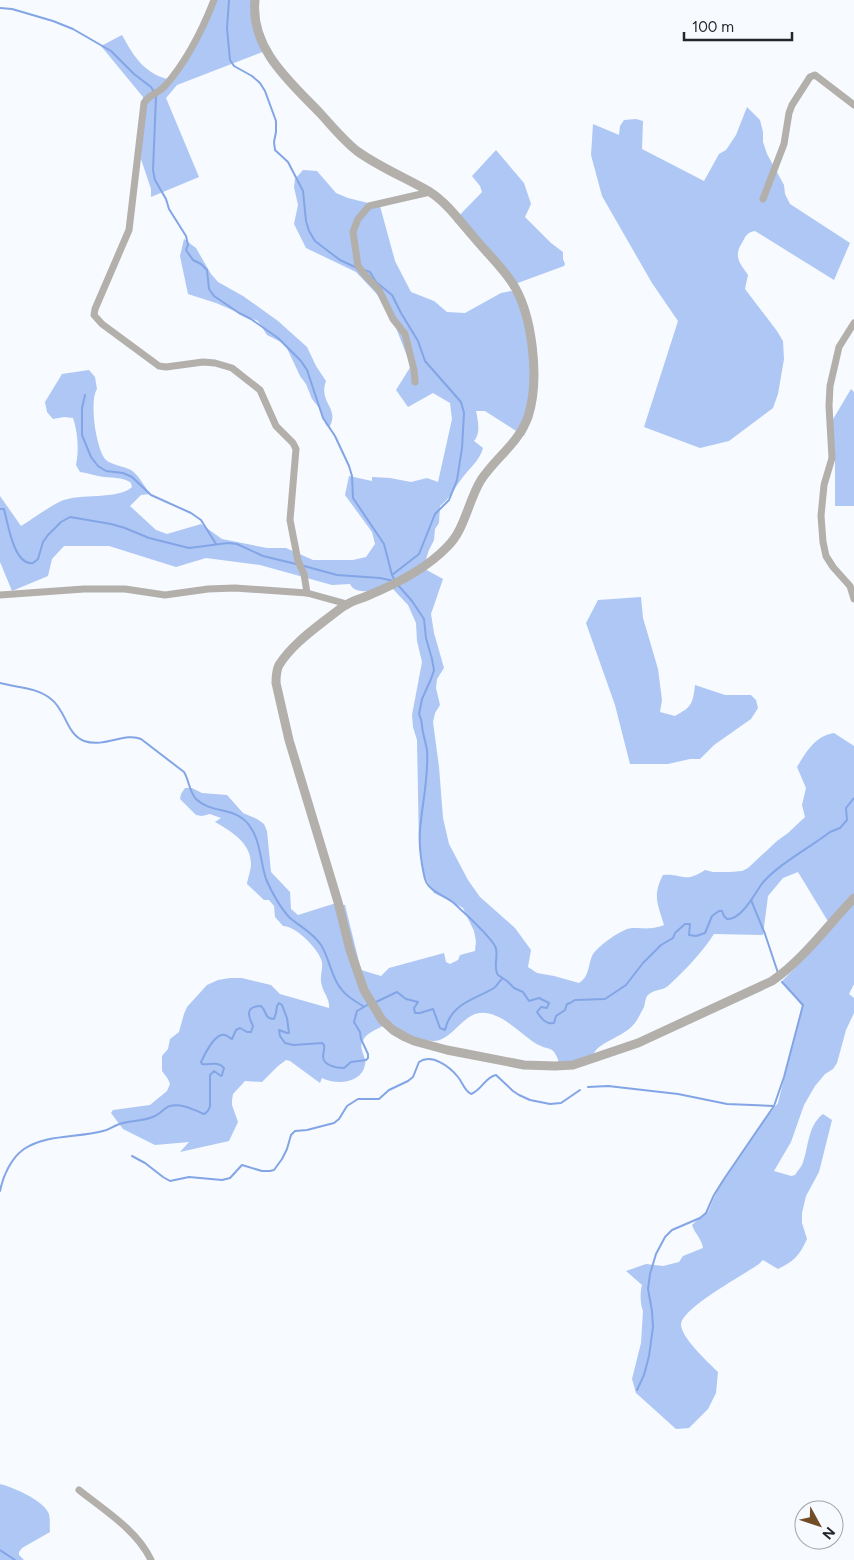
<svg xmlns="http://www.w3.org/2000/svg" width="854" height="1560" viewBox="0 0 854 1560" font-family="Figtree,sans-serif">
	<rect width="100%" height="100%" fill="#f7fafe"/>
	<g fill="#aec7f5">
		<path d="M217,0H256L265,51L177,85L166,98L199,177L151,197V189L141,159L143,97L101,46L122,35C134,57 145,75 172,80Z"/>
		<path d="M747,107L760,120L763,132V142L767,154L784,185L785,194L790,204L850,243L834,280L755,231C748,232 746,235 743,241C733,256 739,262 748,275L745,289L777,331L783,341L784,359L778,394L773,408L729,441L700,448L644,427L678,321L652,283L602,196L591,155L593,124L619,135L620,126L624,120L636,119L643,121L642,149L704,181L719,154L726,150L736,135Z"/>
		<path d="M496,150L524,183L531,204L525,217L551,243L563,252V259L565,264L564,266L515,284L454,221L482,192L480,186L472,176Z"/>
		<path d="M303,170L317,171L336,193L348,198L380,206L395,261L411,292L434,301L447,312L465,313L501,293L511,291L517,295L534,353L528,427L524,436L485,411H476C478,421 481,433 474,441L483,448C480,461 467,470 460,481C452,492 452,496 440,506L439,523L435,529L434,540L429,550L423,568L443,579L431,614L434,633L444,668L437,679L436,688L440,705L435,713L433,722L439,767L443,818L449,844L468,880L480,897L515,928L531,950L528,967L537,973L554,976L579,983C589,977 588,966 592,956C596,947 624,927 633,928C646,928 650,930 664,925C658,904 652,896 663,875C682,873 684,884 705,870L713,872H730L742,871L748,868L777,841L788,833L805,817L802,805L806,788L797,767C807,751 815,736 834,733L854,746V984L849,994L854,998V1013L846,1030L837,1063L833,1069L825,1074L815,1086L804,1105L791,1142L774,1171L791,1176L795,1175C797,1172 800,1168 802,1165C809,1148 807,1126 823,1114L832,1120L819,1172L806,1196L802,1213V1223L807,1239C800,1255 793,1262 778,1269L763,1260L759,1264C745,1274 682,1308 681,1324C681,1338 708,1362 718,1372L716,1393L708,1409L689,1428L676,1429L636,1393L632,1379L641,1343L643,1311C640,1304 640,1292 642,1285L626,1271L646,1264L663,1266L679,1262L683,1256L703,1248C702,1239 695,1234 692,1225L698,1219L708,1212L718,1189L758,1128L778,1103L802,1006L782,981L806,957L832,928L798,872L783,878L768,896L763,935L714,934C702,953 684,971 668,986C662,991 653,989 647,996C645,1000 645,1003 644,1007C640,1014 636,1024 629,1029C619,1037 605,1041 596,1050C594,1053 592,1056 590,1060L559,1063C558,1059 556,1053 552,1050C549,1048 545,1048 541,1046C538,1045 535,1043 532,1041C516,1030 496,1007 475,1014C461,1019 449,1041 434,1041C417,1041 399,1031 383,1026C375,1030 366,1033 362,1042C359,1050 367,1058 365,1065C361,1084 336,1085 322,1078L320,1083L290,1061L286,1060L278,1066L262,1082L245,1081L233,1094L232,1100V1105L238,1122L229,1141L180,1152L189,1142L155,1145L123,1129L111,1113L113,1110L150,1105L167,1091L170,1084L168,1079L162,1071V1056L168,1049L170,1039L179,1032L184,1014L187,1007L207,985L218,980L230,978H242L271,985L280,994L329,1008C330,999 324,994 322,986C319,978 323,970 322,962C319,949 296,926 283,926L275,917L274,906L269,900H264L247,884C248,877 251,870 251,864C251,843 231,831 215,822L221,818L210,814L202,816L196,815L180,799L181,794L185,788H192L202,793L227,795L243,813L257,819L264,824L267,831L271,872L290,892L291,909L298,915L333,904L345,905L361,970L381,976L389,968L444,953L446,962L450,964L458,960L460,955L475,951L476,941L474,931L463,908L456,904L434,893L423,873L419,847L417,740L413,727L412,715L422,662L417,641L416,623L408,605L392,588C379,587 357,598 350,584L332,585L260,565L206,558L176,567L109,546H64L52,559L48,576L12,591L0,562V496L21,526C34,518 47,508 61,501C80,493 118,500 132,487L131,483C124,477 113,478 104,477C96,476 88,473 80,472L76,465C79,452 78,432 73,418L64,417L53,419L47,412L45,402L62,374L89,370L95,377L97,389C89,401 96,450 106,460C111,465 124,466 131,470C138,474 145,487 150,494L141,495L130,506L156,530L167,534L201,524L222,539L267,548H286L313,560H353L366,557L375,544L372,532L345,495L349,476L372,481V477L390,478L411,482L427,478L438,482L452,419L450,403L433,393L408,407L396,390L411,366L387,305L356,272L306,248L294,224L298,205L294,187L295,179Z"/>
		<path d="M184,239L196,248L211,274L218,282L243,296L278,321L307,347L316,366L326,381C319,400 335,407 332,420C332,423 330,425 329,428L326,425L320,409L312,399L306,384L300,376L285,344L267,335L258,321L216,303L188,294L180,256Z"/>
		<path d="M851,389L854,392V506H835V462L829,426Z"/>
		<path d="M641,597L643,618L658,669L662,700L660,712L675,716C692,707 693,703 695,685L725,695H751L756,700L758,708L751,719L714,745L700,759H690L668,764H630L615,705L586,623L598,600Z"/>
		<path d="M0,1484C13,1487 42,1500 48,1512C51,1517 49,1526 50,1532L22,1548L19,1552V1555L24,1560H0Z"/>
	</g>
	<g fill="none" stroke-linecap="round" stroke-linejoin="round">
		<g stroke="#83a5e6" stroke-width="2">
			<path d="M229,0L227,28L230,60L234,66L252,76L260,83L265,91L276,121V132L274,142L275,150L288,162L303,191L306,221L309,231L315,241L332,254L340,260L357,268"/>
			<path d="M0,8L12,9L53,21L73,29L111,51L134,74L151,87L154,92"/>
			<path d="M156,96L153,170L155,180L166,199L169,209L186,236L188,245L186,250L193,260L201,264L207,270L209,289L214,296L239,313L251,319L278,338L301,361L307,370L323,418L335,436L349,466L352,476L353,498L384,544L392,575L394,579"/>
			<path d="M364,270L370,272L376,282L392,295L401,313L418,341L425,361L461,402L464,413L462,448L457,480L449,500L435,514L419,554L392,575"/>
			<path d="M85,395L82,408V435L91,457L98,466L106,471L123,473L132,477L151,495L191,513L201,520L216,544"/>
			<path d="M0,509H4C8,524 14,566 33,563L38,559L43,542L48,535L61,522L70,517L111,524L125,528L149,538L189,548L228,543L237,544L263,556L296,564"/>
			<path d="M304,566L337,575L380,578L394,581"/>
			<path d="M398,585L412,601L424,619L426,638L432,659L434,670L431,679L422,699L419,714C423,722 421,723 423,732C424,738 426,744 427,750C429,776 422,804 420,830C419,844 421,861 424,875C427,893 445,894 456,905C464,913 495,940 496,949C498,959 493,967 498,975L507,981L514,988L523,992L529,1001L539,998L549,1003L547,1008L541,1007L537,1012C541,1018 546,1025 554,1023L556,1016L565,1010L567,1004L570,1003L575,1000L605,999L626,985L643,963L661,945L673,938L675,933L685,924H690L689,935L696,936L705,933L712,916L719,911H722L724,916L727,919C741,920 754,895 761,885C775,866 811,847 830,832L840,828L847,820L846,808L854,798"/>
			<path d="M0,683C18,688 36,687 51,699C66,710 66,734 84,741C105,748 125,732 141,739L184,772C189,780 189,791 196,799C211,814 235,806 249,825C261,841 260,861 266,879C271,891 281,909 290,918C301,927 313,933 321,945C330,959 331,978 342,990C347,997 355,1001 363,1006"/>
			<path d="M751,900L765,934L778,973"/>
			<path d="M376,1002L397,992L406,999L418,1002L414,1008L415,1013H420L433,1009L440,1028L445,1030C451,1003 474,1000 494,988C497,986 499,981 502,979"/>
			<path d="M588,1087L608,1086L678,1094L727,1104L774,1106"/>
			<path d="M132,1156L145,1163L163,1177L170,1181L189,1177L222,1180L230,1178L242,1165L262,1171H270L274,1170L282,1159L287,1149L291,1135L295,1131L307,1130L334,1123L339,1119L347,1106L358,1099H379L389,1090L408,1081L413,1077L419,1062C432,1053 450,1067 458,1077C463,1083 464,1090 471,1094C482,1090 485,1077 496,1075L513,1091L519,1095L530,1100L550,1104L561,1103L580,1090"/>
			<path d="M0,1191C3,1176 11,1158 24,1149C47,1134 77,1138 103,1131C109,1130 112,1127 117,1125C129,1120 143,1122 155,1116C160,1114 165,1107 170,1106C182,1103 194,1110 204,1114C208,1112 209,1110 210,1106V1075L214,1071L221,1076L222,1075L224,1068C218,1061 211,1065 202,1064L201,1062C205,1054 215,1032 225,1035C228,1036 230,1038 232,1039L236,1030L240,1028L247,1032H251L253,1026C248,1016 245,1006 261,1006C267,1011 264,1019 274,1019L276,1013L277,1006L279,1003L282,1005L287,1018L289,1033H287L279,1030L280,1036L285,1043L293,1045L322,1043L324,1045C325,1049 323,1053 323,1057C324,1066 337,1068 344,1068L351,1062L366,1060L368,1058V1054L361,1039L360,1032L354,1022L357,1011L369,1004"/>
			<path d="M637,1390L644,1375L649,1356L653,1327L652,1311L648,1289L650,1274L656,1254L665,1237L672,1230L700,1218L706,1213L714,1195L724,1179L774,1106L784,1077L803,1005L782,982"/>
			<path d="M0,1550L15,1560"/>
		</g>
		<g stroke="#b3afab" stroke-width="7">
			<path d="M214,0C202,31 187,61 165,86C159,93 149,94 144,103L129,230L95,309L94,315L102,324L159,366L166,367L203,362L215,363L232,368L260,390L276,426L293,443L296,449L290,520L298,561L304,574L307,593"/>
			<path d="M763,199L784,144L789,113L792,105L810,77L815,75L854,105"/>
			<path d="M854,323L839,347L830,386L829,406L832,458L824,485L821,516L823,542L826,556L833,567L850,586L854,599"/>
			<path d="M415,382L414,370L405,334L393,319L379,290L365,275L358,266L353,232L358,219L369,206L430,192"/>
			<path d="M0,595L84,589H125L165,595L208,589L235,588L307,593L347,604"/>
			<path d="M79,1490C104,1510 137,1530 151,1560"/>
		</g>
		<path stroke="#b3afab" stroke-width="9" d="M255,0C250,48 289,81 319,112C331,125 343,140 357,151C379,167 406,178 430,192C447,203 459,220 472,235C485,251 500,265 511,281C533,313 540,380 528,417C518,444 496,457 481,480C468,501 465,530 447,547C427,568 394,585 367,596C360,599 352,601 346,605C340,608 334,614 328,618C310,632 291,646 279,665C276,671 276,677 276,683L289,740L338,902L350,950L364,990L382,1020L393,1030L405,1037L414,1041L447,1050L524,1065L555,1066L573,1065L638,1043L772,981C803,960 828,925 854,898"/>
	</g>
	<g transform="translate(819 1525) rotate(130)"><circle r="24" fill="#f7fafe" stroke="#a3a5a9"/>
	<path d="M0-4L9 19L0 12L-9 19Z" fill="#714d27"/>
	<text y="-8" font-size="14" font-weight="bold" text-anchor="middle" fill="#24262a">N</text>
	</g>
	<path d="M684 32v8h108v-8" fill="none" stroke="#24262a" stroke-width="2.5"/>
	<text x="692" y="32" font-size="15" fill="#24262a" stroke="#f7fafe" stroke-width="4" paint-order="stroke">100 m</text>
</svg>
